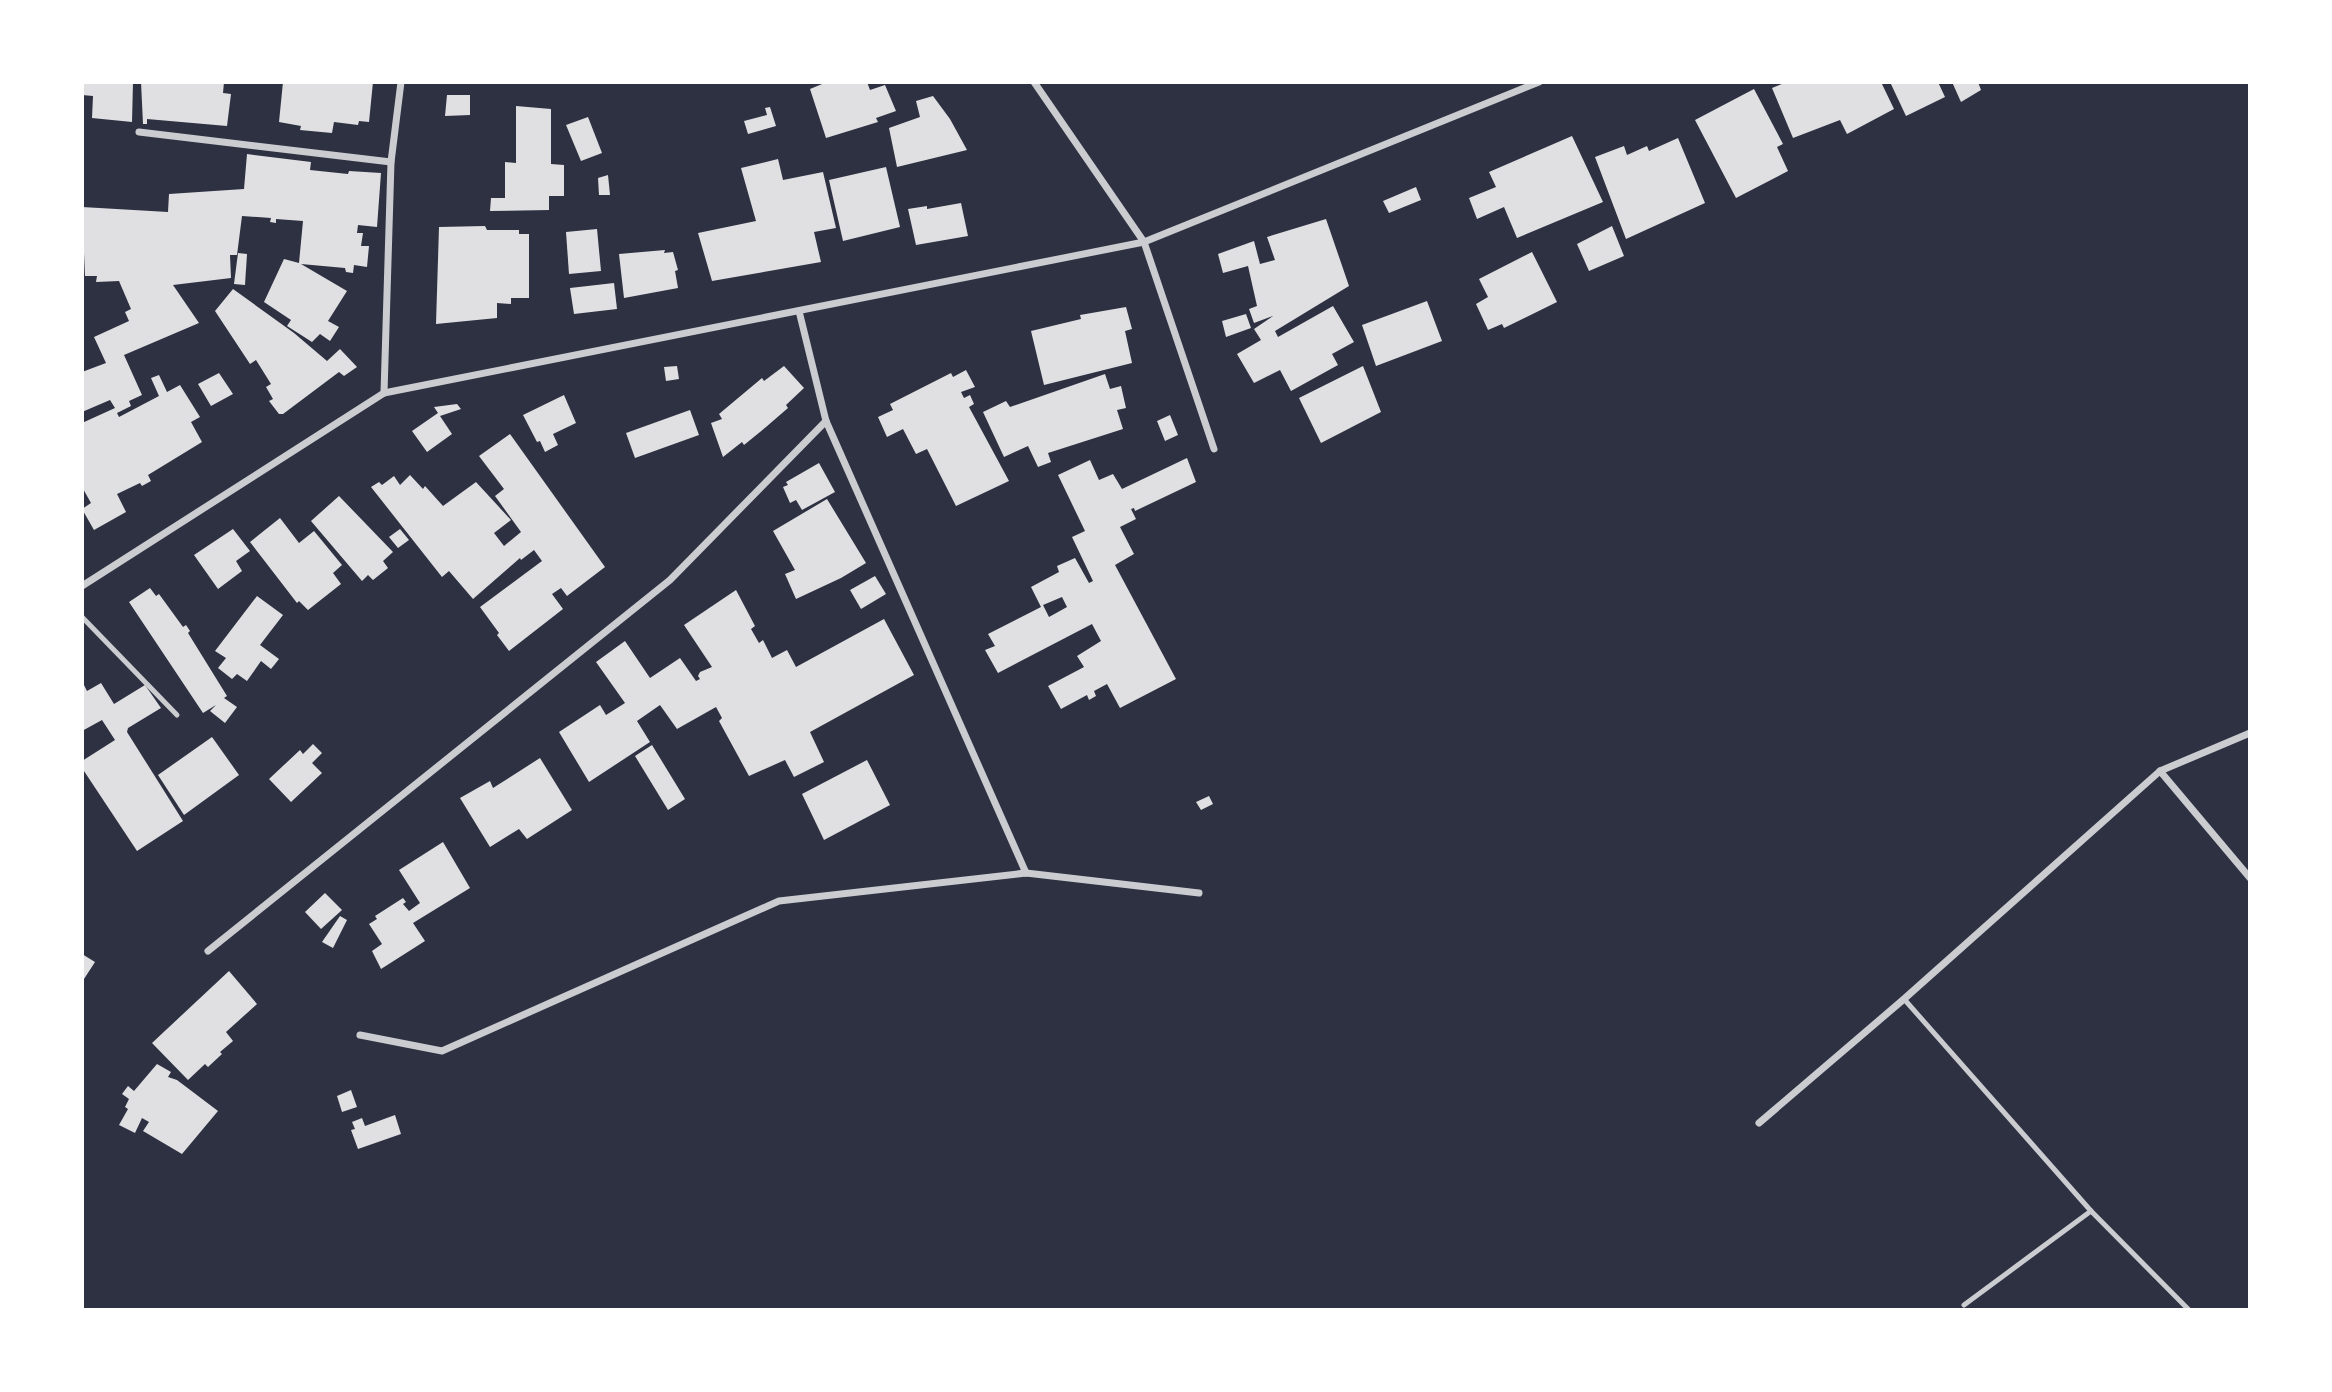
<svg xmlns="http://www.w3.org/2000/svg" width="2332" height="1392" viewBox="0 0 2332 1392" font-family="Merriweather,serif">
	<rect width="100%" height="100%" fill="#2d3142"/>
	<g fill="#e0e0e3" fill-rule="evenodd">
		<path d="M82,82H133L132,122L92,118L93,96L82,95Z"/>
		<path d="M141,82H224L223,93L231,94L227,126L147,119V124H143Z"/>
		<path d="M283,82H373L369,122L359,121L358,125L334,122L332,133L300,130L301,126L279,122Z"/>
		<path d="M827,82H867L870,90L885,85L896,111L876,118L878,122L826,138L810,89Z"/>
		<path d="M1787,82H1881L1894,109L1847,134L1840,120L1793,138L1772,88Z"/>
		<path d="M1890,82H1938L1945,97L1906,116Z"/>
		<path d="M1952,82H1978L1981,90L1961,102Z"/>
		<path d="M1754,89L1783,144L1777,147L1788,171L1736,198L1695,120Z"/>
		<path d="M447,95H470V115L445,116Z"/>
		<path d="M933,96L950,119L967,150L897,167L889,128L920,117L916,101Z"/>
		<path d="M516,106L551,109V164L564,165V196H549V210L490,211L491,198H505V162L516,163Z"/>
		<path d="M770,107L776,126L748,134L744,121L767,115L765,108Z"/>
		<path d="M588,117L602,153L581,161L566,125Z"/>
		<path d="M1572,136L1603,202L1517,238L1504,207L1477,219L1469,198L1496,187L1489,172Z"/>
		<path d="M1678,138L1705,203L1626,239L1595,157L1624,146L1627,155L1647,146L1649,151Z"/>
		<path d="M247,154L311,162L310,170L348,174L349,171L381,173L377,227L358,225L357,233H363L361,246H369L367,267L354,265L353,273L346,272L345,268L301,264L347,291L328,321L339,327L330,341L320,334L312,342L287,326L291,320L264,302L284,259L299,263L303,221L276,219V223L270,222L271,218L242,216L237,255H230L231,278L173,285L199,323L124,355L142,395L129,401L131,406L117,413L119,417L159,396L151,378L159,375L167,392L180,385L200,417L191,422L202,442L148,475L151,481L142,486L140,483L117,494L126,512L94,530L82,509L91,503L82,487V423L115,408L110,400L82,412V372L106,363L94,337L129,321L125,312L131,309L119,281L96,282L97,276H85L82,207L168,212L169,194L244,189Z"/>
		<path d="M778,159L783,180L823,172L836,228L814,232L821,262L712,281L698,233L756,221L741,168Z"/>
		<path d="M886,167L900,227L843,241L829,180Z"/>
		<path d="M608,175L610,195H599L598,178Z"/>
		<path d="M1416,187L1421,200L1389,213L1383,201Z"/>
		<path d="M961,203L968,236L916,245L908,209L927,206V209Z"/>
		<path d="M1326,219L1349,286L1275,331L1278,337L1333,306L1354,342L1332,354L1338,365L1291,391L1280,370L1254,383L1237,354L1261,340L1254,329L1273,316L1254,323L1249,309L1257,306L1248,266L1223,273L1218,254L1254,241L1260,264L1275,260L1267,237Z"/>
		<path d="M485,226L487,230H519V234H529V298H511V304L497,303V318L436,324L439,227Z"/>
		<path d="M1612,226L1624,256L1589,271L1577,244Z"/>
		<path d="M597,229L601,271L569,274L566,232Z"/>
		<path d="M665,250L664,253L673,252L678,270L675,271L678,288L624,298L619,254Z"/>
		<path d="M1532,252L1557,302L1504,328L1502,324L1488,330L1476,304L1488,297L1479,279Z"/>
		<path d="M238,253L247,254L245,285L234,284Z"/>
		<path d="M614,283L617,309L574,314L570,288Z"/>
		<path d="M233,289L294,333L327,361L340,349L357,367L344,376L339,372L283,414H279L269,401L273,399L266,387L271,384L256,360L250,364L215,311Z"/>
		<path d="M1427,301L1442,341L1376,366L1362,325Z"/>
		<path d="M1126,307L1132,329L1125,331L1132,363L1044,385L1031,331L1081,319L1080,315Z"/>
		<path d="M1246,314L1251,328L1226,337L1222,321Z"/>
		<path d="M677,366L679,379L666,381L664,367Z"/>
		<path d="M784,366L804,388L786,405L788,408L766,427L744,445L742,442L723,457L711,423L722,419L719,414L762,378L764,381Z"/>
		<path d="M1363,366L1381,412L1321,443L1299,398Z"/>
		<path d="M966,370L975,387L961,392L964,398L970,395L974,404L969,407L1009,481L956,506L927,449L916,454L903,429L887,437L878,417L893,410L890,404L951,373L953,377Z"/>
		<path d="M219,373L233,394L211,406L198,384Z"/>
		<path d="M1105,374L1110,389L1121,386L1126,408L1117,410L1123,429L1048,453L1051,462L1038,467L1028,446L1004,457L983,412L1006,401L1010,407Z"/>
		<path d="M564,395L576,423L553,434L558,445L545,452L540,441L537,442L523,415Z"/>
		<path d="M457,404L461,409L440,416L452,434L427,452L412,431L438,413L434,407Z"/>
		<path d="M690,410L699,435L635,458L626,433Z"/>
		<path d="M1170,415L1178,435L1165,441L1157,421Z"/>
		<path d="M510,434L605,567L567,596L561,588L552,594L563,609L509,651L497,635L499,633L480,607L542,561L534,550L521,560L520,558L473,599L449,571L442,577L371,487L379,482L382,485L394,476L400,485L410,475L423,489L425,486L443,506L476,482L511,520L494,533L504,546L521,532L495,496L504,489L479,456Z"/>
		<path d="M1187,458L1196,482L1135,511L1134,508L1131,509L1136,519L1120,527L1134,554L1115,565L1176,679L1120,708L1107,684L1094,691L1096,696L1089,700L1087,695L1061,709L1048,686L1084,667L1077,656L1101,641L1092,624L998,673L985,650L995,646L988,634L1041,607L1031,587L1059,572L1057,566L1075,558L1089,583L1093,581L1072,537L1085,531L1058,475L1090,460L1099,480L1113,474L1122,489ZM1062,597L1067,607L1049,617L1043,605Z"/>
		<path d="M819,463L835,492L802,510L796,500L790,503L783,487L788,485L786,482Z"/>
		<path d="M339,496L393,552L383,561L388,568L373,580L368,575L362,581L311,521Z"/>
		<path d="M827,499L866,563L841,578L796,599L785,574L795,570L773,531Z"/>
		<path d="M280,518L299,543L314,531L342,565L333,573L341,584L308,610L299,601L297,603L250,542Z"/>
		<path d="M233,529L250,551L236,561L242,571L218,589L194,555Z"/>
		<path d="M400,529L409,540L398,548L389,537Z"/>
		<path d="M875,576L886,594L861,609L850,590Z"/>
		<path d="M150,588L156,596L159,594L183,627L186,625L190,631L188,633L227,696L224,698L237,707L225,723L210,711L216,705L203,713L129,602Z"/>
		<path d="M736,590L755,626L751,629L759,643L763,640L772,658L787,650L796,667L884,619L914,675L810,732L824,762L794,777L785,760L749,776L719,721L722,718L716,707L677,729L660,705L637,721L650,742L589,782L559,732L600,705L606,715L625,703L596,662L625,641L650,678L680,658L696,681L700,679L698,676L700,672L712,667L684,625Z"/>
		<path d="M257,596L283,615L260,645L279,659L271,669L261,661L247,681L237,674L232,679L218,668L226,658L215,651Z"/>
		<path d="M82,681L87,691L101,683L114,704L145,685L161,708L128,728L127,732L183,821L137,851L82,768V761L115,740L102,720L82,731Z"/>
		<path d="M212,737L239,775L184,815L158,775Z"/>
		<path d="M313,744L322,753L312,763L322,773L291,802L269,779L300,750L303,754Z"/>
		<path d="M652,745L685,799L668,810L635,756Z"/>
		<path d="M540,758L572,810L527,839L519,829L490,847L460,798L490,781L493,788Z"/>
		<path d="M867,760L890,805L824,840L802,794Z"/>
		<path d="M1209,796L1213,804L1201,810L1196,802Z"/>
		<path d="M443,842L470,888L413,923L425,941L381,969L372,951L382,944L369,924L377,919L375,916L403,898L406,902L403,904L409,911L420,903L399,870Z"/>
		<path d="M325,893L342,910L321,929L305,912Z"/>
		<path d="M340,916L347,920L333,948L322,942Z"/>
		<path d="M82,954L95,962L84,979L82,978Z"/>
		<path d="M229,971L257,1004L226,1032L233,1041L220,1052L222,1054L208,1067L205,1064L188,1080L152,1043Z"/>
		<path d="M157,1064L171,1072L168,1077L177,1080L218,1111L182,1154L143,1131L149,1122L142,1118L135,1133L119,1125L128,1109L125,1107L129,1099L122,1094L128,1086L134,1091Z"/>
		<path d="M351,1090L357,1107L342,1112L337,1096Z"/>
		<path d="M395,1115L401,1134L358,1149L351,1130L355,1129L352,1122L362,1118L365,1126Z"/>
	</g>
	<g fill="none" stroke-linecap="round" stroke-linejoin="round">
		<g stroke="#caccd0" stroke-width="5">
			<path d="M82,617L177,715"/>
			<path d="M1904,999L2091,1211L2189,1310"/>
			<path d="M1964,1305L2091,1211"/>
		</g>
		<g stroke="#caccd0" stroke-width="7">
			<path d="M1034,82L1144,242L1214,449"/>
			<path d="M139,132L391,162"/>
			<path d="M799,311L826,421L1026,873"/>
			<path d="M384,393L391,162L401,82"/>
			<path d="M82,586L384,393L1144,242L1539,82"/>
			<path d="M2160,771L2250,878"/>
			<path d="M208,951L670,580L826,421"/>
			<path d="M360,1035L442,1051L779,901L1026,873L1199,893"/>
			<path d="M1759,1123L1904,999L2160,771L2250,733"/>
		</g>
	</g>
	<rect width="2332" height="1392" fill="none" stroke="#ffffff" stroke-width="168"/>
</svg>
